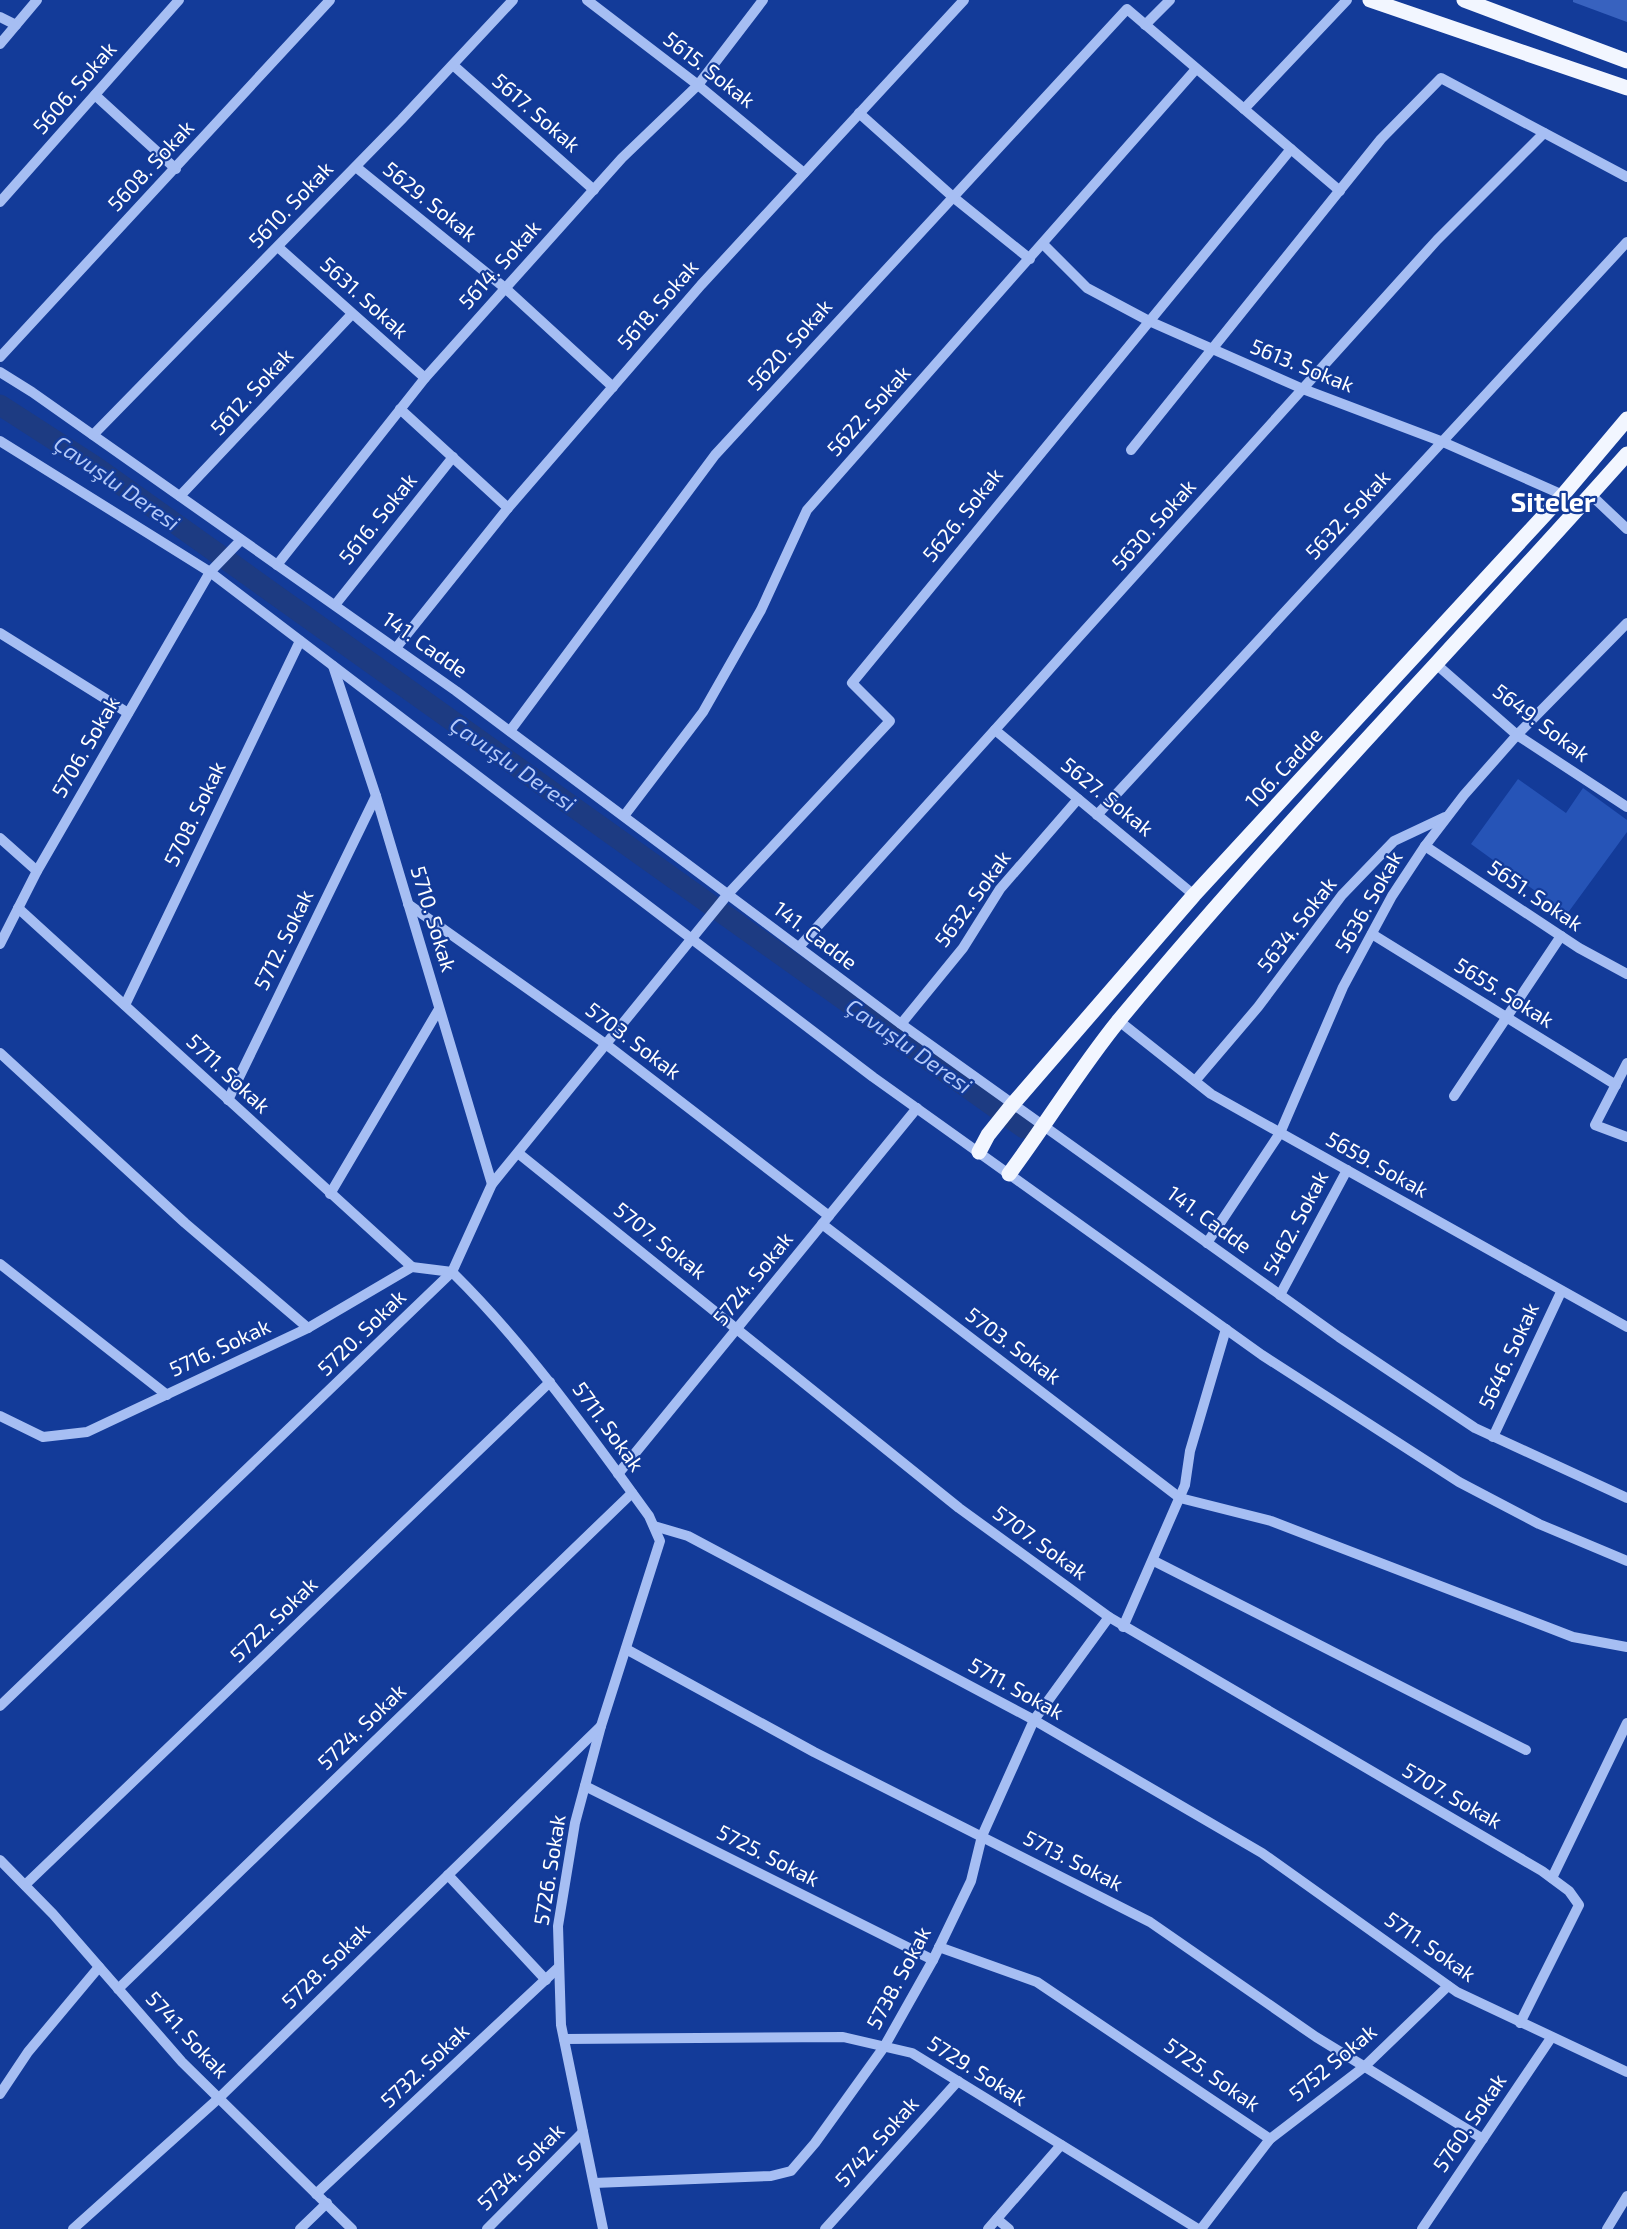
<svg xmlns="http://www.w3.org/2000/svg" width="1627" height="2229" viewBox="0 0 1627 2229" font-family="'Exo 2',sans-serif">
	<rect width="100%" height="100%" fill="#133b99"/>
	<path fill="#2654b7" d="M1518,779L1566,813L1583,788L1627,820V832L1567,914L1471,844Z"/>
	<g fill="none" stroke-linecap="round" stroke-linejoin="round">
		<path stroke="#1d3b82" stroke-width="21" d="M0,405L96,467L1024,1128"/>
	</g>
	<path fill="#3862bf" d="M1573,0H1627V22L1573,2Z"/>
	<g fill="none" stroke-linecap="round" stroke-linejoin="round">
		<g stroke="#a6bef3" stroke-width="10">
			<path d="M587,0L698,85L804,173"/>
			<path d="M0,17L16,25"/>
			<path d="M1145,25L1170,0"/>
			<path d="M0,44L37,0"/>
			<path d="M453,65L594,190"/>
			<path d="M95,95L176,169"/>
			<path d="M1244,109L1347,0"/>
			<path d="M859,113L953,197L1030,259"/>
			<path d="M356,167L505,288L613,387"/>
			<path d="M0,202L179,0"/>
			<path d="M1043,244L1087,288L1149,321L1303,389L1443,442L1563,495"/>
			<path d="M278,247L425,378"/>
			<path d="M0,357L330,0"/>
			<path d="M0,372L32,392L456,691L901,1024L1339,1337L1475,1428L1627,1498"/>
			<path d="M400,409L508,508"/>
			<path d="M93,435L401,120L513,0"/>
			<path d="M0,441L210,572L873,1077L1262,1355L1459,1482L1539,1524L1627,1561"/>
			<path d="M1131,450L1381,139L1441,78L1627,177"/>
			<path d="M1591,495L1627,529"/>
			<path d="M180,496L352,314"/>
			<path d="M277,565L425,378L622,158L698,85L763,0"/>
			<path d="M335,605L453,457"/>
			<path d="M0,633L128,713"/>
			<path d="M396,648L508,508L701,285L964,0"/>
			<path d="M1436,664L1517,735L1627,807"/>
			<path d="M333,666L376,796L492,1184"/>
			<path d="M995,730L1194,895"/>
			<path d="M510,731L715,455L1127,9L1340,191"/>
			<path d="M1097,815L1627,242"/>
			<path d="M624,816L703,712L761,610L807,510L1196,69"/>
			<path d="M0,838L37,871"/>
			<path d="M1425,846L1579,948L1627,974"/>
			<path d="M408,904L607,1045L829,1216"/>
			<path d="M18,908L412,1267"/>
			<path d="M1372,934L1616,1085"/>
			<path d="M0,944L37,871L210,572L241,540"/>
			<path d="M799,947L1437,240L1544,133"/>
			<path d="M125,1005L300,641"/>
			<path d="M1119,1021L1211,1094L1627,1327"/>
			<path d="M901,1024L963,948L1000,889L1078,799"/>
			<path d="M0,1053L185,1223L308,1328"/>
			<path d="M1627,1063L1595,1125L1627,1137"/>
			<path d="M1195,1081L1258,1007L1342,895L1394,841L1445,817"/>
			<path d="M1454,1096L1561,936"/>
			<path d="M228,1100L376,796"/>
			<path d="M518,1153L959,1508L1109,1617L1542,1871L1569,1891L1579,1905L1520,2023"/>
			<path d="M330,1194L439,1009"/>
			<path d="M822,1224L1180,1498L1271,1521L1573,1637L1627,1647"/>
			<path d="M1207,1243L1280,1133L1343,987L1392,896L1425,846L1464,795L1517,735L1627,623"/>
			<path d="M0,1264L167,1395"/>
			<path d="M452,1272C527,1346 588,1432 649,1516L660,1541L601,1726L575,1823L558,1926L561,2025L603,2229"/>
			<path d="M1280,1295L1347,1170"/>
			<path d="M0,1416L43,1437L87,1432L308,1328L412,1267L452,1272"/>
			<path d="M1493,1437L1561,1292"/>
			<path d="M618,1474L917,1108"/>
			<path d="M654,1526L688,1536L1034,1720L1262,1853L1457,1992L1627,2072"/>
			<path d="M1154,1561L1526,1750"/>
			<path d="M1123,1627L1185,1485L1190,1451L1226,1329"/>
			<path d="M626,1649L814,1752L1150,1922L1316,2037L1483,2139"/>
			<path d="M0,1706L452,1272L492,1184L728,894L890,721L852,683L1291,149"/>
			<path d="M585,1786L933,1960"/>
			<path d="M0,1860L53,1914L182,2062L352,2229"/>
			<path d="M448,1875L546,1980"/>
			<path d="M1552,1878L1627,1723"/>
			<path d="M25,1885L550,1382"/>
			<path d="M939,1947L1037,1982L1270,2139"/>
			<path d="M118,1989L632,1493"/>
			<path d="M564,2039L843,2037L912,2053L1198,2229"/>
			<path d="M0,2094L28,2052L99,1967"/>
			<path d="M594,2183L771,2176L791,2171L815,2143L884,2047L933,1960L971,1881L982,1836L1034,1720L1109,1617"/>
			<path d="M316,2194L559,1967"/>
			<path d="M997,2219L1009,2229"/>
			<path d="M73,2229L219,2098L601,1726"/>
			<path d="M300,2229L327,2203"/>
			<path d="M487,2229L583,2132"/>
			<path d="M825,2229L958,2081"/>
			<path d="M988,2229L1061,2145"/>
			<path d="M1201,2229L1270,2139L1364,2067L1448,1986"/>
			<path d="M1422,2229L1551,2038"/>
			<path d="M1607,2229L1627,2196"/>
		</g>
		<g stroke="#f2f6ff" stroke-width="15">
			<path d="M1370,0L1627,88"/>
			<path d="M1464,0L1627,61"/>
			<path d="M979,1152L988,1135L1012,1105L1194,895L1563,495L1627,419"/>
			<path d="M1009,1174C1047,1123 1080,1068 1120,1019C1282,824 1459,643 1627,454"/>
		</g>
	</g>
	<g text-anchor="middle" stroke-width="4.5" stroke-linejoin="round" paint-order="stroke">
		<g font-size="21" fill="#fff" stroke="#133b99">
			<text transform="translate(709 70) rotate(38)" y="7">5615. Sokak</text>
			<text transform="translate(75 88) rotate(-49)" y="7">5606. Sokak</text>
			<text transform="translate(536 113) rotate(41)" y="7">5617. Sokak</text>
			<text transform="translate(151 166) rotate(-47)" y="7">5608. Sokak</text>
			<text transform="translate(430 202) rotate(39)" y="7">5629. Sokak</text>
			<text transform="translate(291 205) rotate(-46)" y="7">5610. Sokak</text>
			<text transform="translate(500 265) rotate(-48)" y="7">5614. Sokak</text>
			<text transform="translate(364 298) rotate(42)" y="7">5631. Sokak</text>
			<text transform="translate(658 305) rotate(-49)" y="7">5618. Sokak</text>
			<text transform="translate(790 345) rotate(-48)" y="7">5620. Sokak</text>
			<text transform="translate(1302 366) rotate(22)" y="7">5613. Sokak</text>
			<text transform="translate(252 392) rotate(-47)" y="7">5612. Sokak</text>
			<text transform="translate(869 411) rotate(-48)" y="7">5622. Sokak</text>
			<text transform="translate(963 515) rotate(-51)" y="7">5626. Sokak</text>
			<text transform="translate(1348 515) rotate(-47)" y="7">5632. Sokak</text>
			<text transform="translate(378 519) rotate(-51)" y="7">5616. Sokak</text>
			<text transform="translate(1154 525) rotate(-48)" y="7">5630. Sokak</text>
			<text transform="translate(425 645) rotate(35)" y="7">141. Cadde</text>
			<text transform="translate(1541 723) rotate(37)" y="7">5649. Sokak</text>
			<text transform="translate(86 747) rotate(-60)" y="7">5706. Sokak</text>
			<text transform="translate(1284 768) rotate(-47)" y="7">106. Cadde</text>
			<text transform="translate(1107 797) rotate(39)" y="7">5627. Sokak</text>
			<text transform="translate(195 814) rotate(-64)" y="7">5708. Sokak</text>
			<text transform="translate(1535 896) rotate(34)" y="7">5651. Sokak</text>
			<text transform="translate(973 899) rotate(-54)" y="7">5632. Sokak</text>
			<text transform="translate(1369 902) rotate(-60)" y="7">5636. Sokak</text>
			<text transform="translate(433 919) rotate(73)" y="7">5710. Sokak</text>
			<text transform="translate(1297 925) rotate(-52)" y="7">5634. Sokak</text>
			<text transform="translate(815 936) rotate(37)" y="7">141. Cadde</text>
			<text transform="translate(284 940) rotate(-64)" y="7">5712. Sokak</text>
			<text transform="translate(1504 993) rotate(32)" y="7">5655. Sokak</text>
			<text transform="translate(633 1041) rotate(37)" y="7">5703. Sokak</text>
			<text transform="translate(228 1074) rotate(43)" y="7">5711. Sokak</text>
			<text transform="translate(1377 1165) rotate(29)" y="7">5659. Sokak</text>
			<text transform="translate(1209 1220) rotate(36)" y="7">141. Cadde</text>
			<text transform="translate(1296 1223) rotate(-62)" y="7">5462. Sokak</text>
			<text transform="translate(660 1241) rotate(38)" y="7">5707. Sokak</text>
			<text transform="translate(753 1279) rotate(-51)" y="7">5724. Sokak</text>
			<text transform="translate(362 1333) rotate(-44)" y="7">5720. Sokak</text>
			<text transform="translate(1013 1346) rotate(37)" y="7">5703. Sokak</text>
			<text transform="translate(220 1348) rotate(-25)" y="7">5716. Sokak</text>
			<text transform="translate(1509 1356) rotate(-65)" y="7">5646. Sokak</text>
			<text transform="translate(608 1427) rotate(54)" y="7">5711. Sokak</text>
			<text transform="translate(1040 1543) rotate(36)" y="7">5707. Sokak</text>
			<text transform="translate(274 1620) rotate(-44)" y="7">5722. Sokak</text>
			<text transform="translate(1016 1689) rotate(29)" y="7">5711. Sokak</text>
			<text transform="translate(362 1727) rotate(-44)" y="7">5724. Sokak</text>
			<text transform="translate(1452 1796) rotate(30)" y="7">5707. Sokak</text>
			<text transform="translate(768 1856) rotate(27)" y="7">5725. Sokak</text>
			<text transform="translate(1073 1861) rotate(27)" y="7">5713. Sokak</text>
			<text transform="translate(550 1870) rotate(-81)" y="7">5726. Sokak</text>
			<text transform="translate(1430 1947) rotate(35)" y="7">5711. Sokak</text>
			<text transform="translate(326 1966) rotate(-44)" y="7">5728. Sokak</text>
			<text transform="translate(899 1978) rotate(-62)" y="7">5738. Sokak</text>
			<text transform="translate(187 2035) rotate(47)" y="7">5741. Sokak</text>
			<text transform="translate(1333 2063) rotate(-40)" y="7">5752 Sokak</text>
			<text transform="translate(425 2066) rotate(-43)" y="7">5732. Sokak</text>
			<text transform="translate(977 2071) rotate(32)" y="7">5729. Sokak</text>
			<text transform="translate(1212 2075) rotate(35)" y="7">5725. Sokak</text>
			<text transform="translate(1470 2123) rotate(-56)" y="7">5760. Sokak</text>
			<text transform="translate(877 2142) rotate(-48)" y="7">5742. Sokak</text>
			<text transform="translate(521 2167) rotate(-45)" y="7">5734. Sokak</text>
		</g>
		<g font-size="22" font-style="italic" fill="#b3c9f9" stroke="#133b99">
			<text transform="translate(117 483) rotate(35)" y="8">Çavuşlu Deresi</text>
			<text transform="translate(513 764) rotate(35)" y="8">Çavuşlu Deresi</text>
			<text transform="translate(909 1046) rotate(35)" y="8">Çavuşlu Deresi</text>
		</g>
		<g font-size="27" font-weight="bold" fill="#fff" stroke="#133b99">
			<text x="1553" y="512">Siteler</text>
		</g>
	</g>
</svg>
